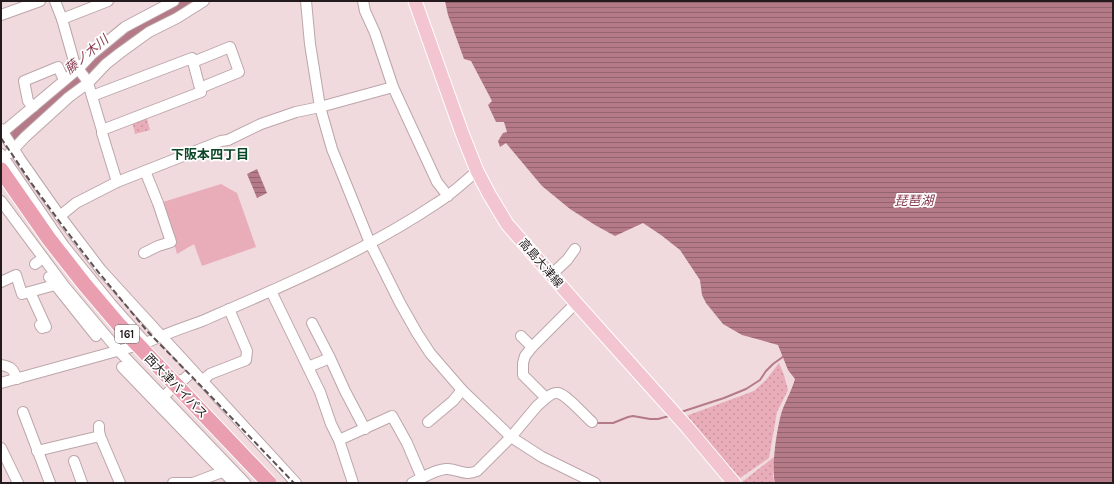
<svg xmlns="http://www.w3.org/2000/svg" width="1114" height="484" viewBox="0 0 1114 484" font-family="Karla,'Noto Sans JP',sans-serif">
	<defs>
		<pattern id="green-dots" width="8" height="8" patternUnits="userSpaceOnUse"><rect width="8" height="8" fill="#e9acb9"/><path d="M2 2h.1M6 6h.1" fill="none" stroke="#c8939e" stroke-width="1.8" stroke-linecap="round"/></pattern>
		<pattern id="water-rules" width="6" height="5" patternUnits="userSpaceOnUse"><rect width="6" height="5" fill="#b57a87"/><path d="M0 2.5h6" fill="none" stroke="#93636e"/></pattern>
	</defs>
	<rect width="100%" height="100%" fill="#f0dade"/>
	<g fill="url(#green-dots)">
		<path d="M146,115L150,130L135,134L132,121Z"/>
		<path d="M779,363L784,375L788,390L777,412L769,458L740,478L686,416L754,391L766,380Z"/>
		<path d="M774,457L773,477L775,483H743L742,482Z"/>
	</g>
	<path fill="#e9acb9" d="M221,184L237,193L256,247L202,266L194,244L177,254L163,202Z"/>
	<g fill="url(#water-rules)">
		<path d="M445,1H1113V483H775C771,468 777,427 782,411C786,400 792,390 795,379L788,370L778,345L742,335L723,324L706,303L702,295L700,280L680,250L661,235L643,223L615,236L595,225L570,209L542,186L506,143L500,147L498,141L503,133L507,132L504,122H496L488,105L492,101L471,61L464,59L448,15Z"/>
		<path d="M257,169L267,193L257,198L247,174Z"/>
	</g>
	<g fill="none" stroke-linecap="round" stroke-linejoin="round">
		<g stroke="#b57a87" stroke-width="2">
			<path d="M681,412L724,398L746,389L760,380L766,371L773,364L784,356"/>
			<path d="M595,423H613L628,417L633,416L650,419H658L669,416"/>
		</g>
		<path stroke="#b57a87" stroke-width="12" d="M11,138L113,48L186,1"/>
		<defs>
			<g id="minor">
				<path d="M55,1L62,19L75,65C79,71 85,76 88,83L102,130V133L117,182"/>
				<path d="M306,1L310,44L320,107L332,149L370,243L400,303L417,333L430,353L462,390L511,437L542,457L595,483"/>
				<path d="M363,1L365,11L375,33L393,87L437,182L448,196"/>
				<path d="M1,15L40,1"/>
				<path d="M62,19L108,1"/>
				<path d="M193,62L230,47L239,72L200,88"/>
				<path d="M92,96L192,58L201,92L102,130"/>
				<path d="M33,107L28,101L24,81L58,67L64,80"/>
				<path d="M1,129L20,159L60,216L101,270L296,483"/>
				<path d="M3,132L78,69L91,55L125,27L174,1"/>
				<path d="M10,153L25,137L69,97L88,83L106,64L120,53L149,32L177,18L204,1"/>
				<path d="M1,154L64,246L111,304L144,341"/>
				<path d="M1,201L65,287L118,350L245,483"/>
				<path d="M60,216L76,203L117,182L221,141L228,140L261,124L296,112L320,107L393,87"/>
				<path d="M144,253L158,246L171,242L158,203L145,171"/>
				<path d="M35,264L43,258"/>
				<path d="M551,275L567,260L575,249"/>
				<path d="M49,277L96,336"/>
				<path d="M1,282L16,275L22,294L55,285"/>
				<path d="M271,291L320,392L331,424L339,440L353,483"/>
				<path d="M30,292L46,327L42,328L40,325"/>
				<path d="M312,323L330,358L345,391L365,429"/>
				<path d="M521,336L532,347"/>
				<path d="M1,365C12,367 13,369 17,379"/>
				<path d="M122,367L234,483"/>
				<path d="M308,367L330,358"/>
				<path d="M202,381L210,374L246,360L247,351L229,309"/>
				<path d="M1,383L146,343C164,334 183,328 202,321C283,286 364,252 437,203C452,194 464,182 477,171"/>
				<path d="M546,398C549,396 553,392 558,393C567,395 584,415 592,422"/>
				<path d="M159,401L181,380H183L193,371"/>
				<path d="M23,412L50,483"/>
				<path d="M428,422L453,401L462,390"/>
				<path d="M99,426V431L100,436L120,483"/>
				<path d="M339,440L392,416L407,443L422,478"/>
				<path d="M1,448L18,483"/>
				<path d="M37,451L100,436"/>
				<path d="M74,461L82,483"/>
				<path d="M173,483H193L222,472"/>
				<path d="M412,483C422,478 438,468 448,469C460,470 465,476 477,471L511,437L537,406L546,398L523,375V363L525,356L532,347L576,303"/>
			</g>
			<path id="major" d="M415,1L462,133L477,171L489,194L507,224L576,303L687,427L734,483"/>
		</defs>
		<use href="#minor" stroke="#bca6aa" stroke-width="12"/>
		<use href="#major" stroke="#fff" stroke-width="15"/>
		<use href="#minor" stroke="#fff" stroke-width="10"/>
		<use href="#major" stroke="#f2c5d0" stroke-width="13"/>
		<path stroke="#5f5255" stroke-width="2" stroke-dasharray="6 3" stroke-linecap="butt" d="M1,138L32,184L62,225L95,268L148,332L201,386L294,483"/>
		<defs>
			<path id="highway-bridge" d="M1,170L49,239L85,285L119,325L269,483"/>
		</defs>
		<use href="#highway-bridge" stroke="#fff" stroke-width="17" stroke-linecap="butt"/>
		<use href="#highway-bridge" stroke="#ea9fb0" stroke-width="15"/>
	</g>
	<g text-anchor="middle" stroke-width="3.5" stroke-linejoin="round" paint-order="stroke">
		<rect fill="#fff" stroke="#645f60" stroke-width="1" x="115" y="325" width="24" height="18" rx="3"/>
		<g font-size="11" font-weight="bold" fill="#221a1c">
			<text x="127" y="338">161</text>
		</g>
		<g font-size="12" fill="#221a1c" stroke="#fff">
			<text transform="translate(541 263) rotate(49)" y="4">高島大津線</text>
			<text transform="translate(176 386) rotate(46)" y="4">西大津バイパス</text>
		</g>
		<g font-size="13" font-style="italic" fill="#873a50" stroke="#fff">
			<text transform="translate(86 54) rotate(-40)" y="5">藤ノ木川</text>
			<text x="914" y="205">琵琶湖</text>
		</g>
		<g font-size="13" font-weight="bold" fill="#0b4627" stroke="#fff">
			<text x="210" y="159">下阪本四丁目</text>
		</g>
	</g>
	<rect width="1114" height="484" fill="none" stroke="#221a1c" stroke-width="4"/>
</svg>
